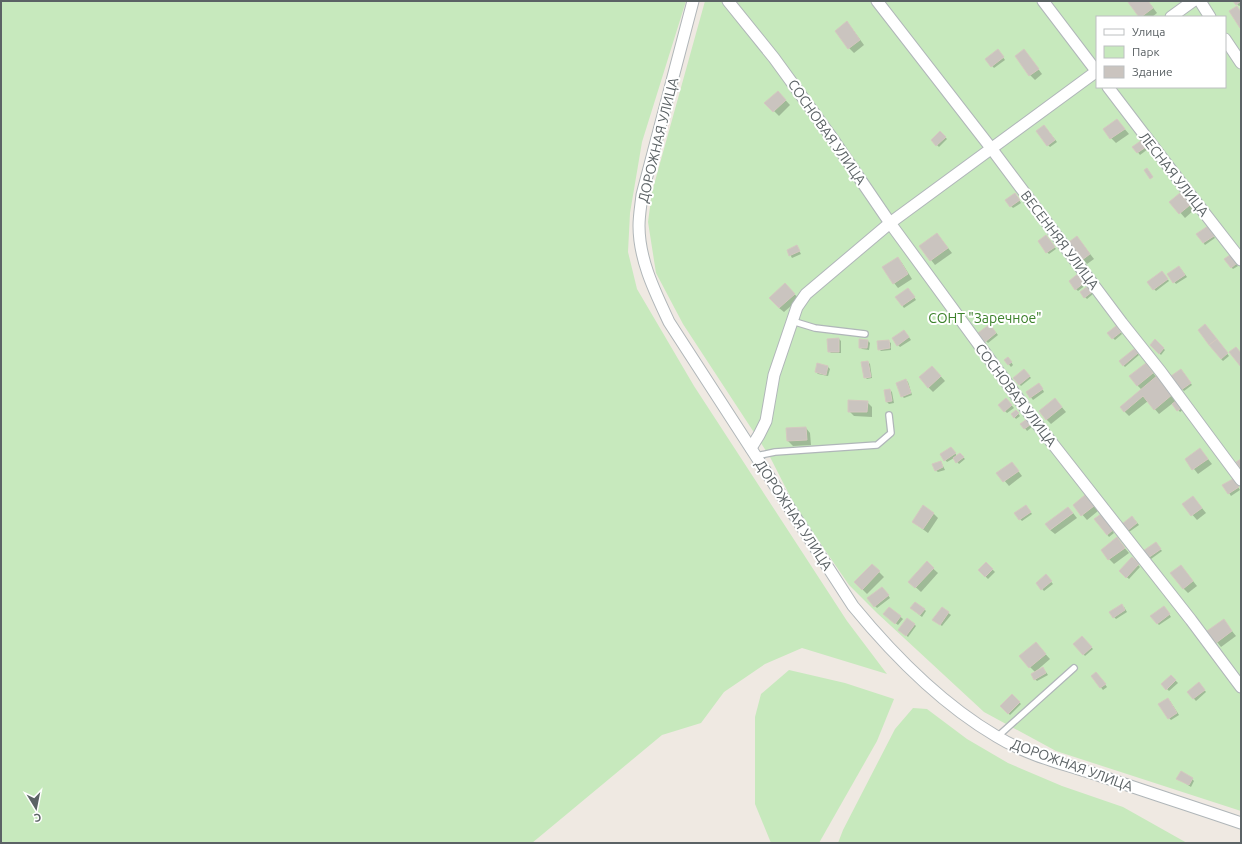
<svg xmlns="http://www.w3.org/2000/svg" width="1242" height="844" viewBox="0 0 1242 844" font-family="Ubuntu,sans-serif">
	<rect width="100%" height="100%" fill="#efe9e2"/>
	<g fill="#c7e9bd" fill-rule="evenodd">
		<path d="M1,1H686L642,142L630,213L628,252L637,289L694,386L847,621L887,674L802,648L765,664L724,692L701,723L662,735L532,843H1Z"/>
		<path d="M705,1H1241V811L1056,751L984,712L877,613L849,585L796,508L770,457L683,324L656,273L648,222L652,192ZM1097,17H1225V87H1097Z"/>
		<path d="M789,670L845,683L894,699L877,741L819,843H771L755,804V717L761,694Z"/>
		<path d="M913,708L927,709L967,739L1008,763L1062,786L1123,807L1187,843H838L843,830L895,729Z"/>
	</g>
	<g fill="#0003">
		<path d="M1131,1H1148L1157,13L1152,17H1140Z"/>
		<path d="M1234,1H1241V5L1239,6Z"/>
		<path d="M851,27L864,45L854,53L849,48Z"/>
		<path d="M1024,50L1042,74L1035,80L1030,75Z"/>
		<path d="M999,52L1005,60L994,68L986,59Z"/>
		<path d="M778,92L790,105L779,116L766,103Z"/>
		<path d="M1117,120L1129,134L1116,143L1111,138Z"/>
		<path d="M1046,128L1057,142L1050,147L1048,145Z"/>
		<path d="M940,132L947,139L939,147L932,140Z"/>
		<path d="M1144,143L1148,149L1140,155L1134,147Z"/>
		<path d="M1017,197L1021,203L1013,208L1011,206Z"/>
		<path d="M1185,199L1194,210L1185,218L1171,202Z"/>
		<path d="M1209,229L1215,238L1205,245L1197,234Z"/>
		<path d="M937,234L952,253L935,265L920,246Z"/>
		<path d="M1077,237L1094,259L1087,264L1083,259Z"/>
		<path d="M1048,238L1056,249L1049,254L1047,252Z"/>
		<path d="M797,247L801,254L792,258L788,251Z"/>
		<path d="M898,258L902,263L912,279L898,288L894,283Z"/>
		<path d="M1231,258L1238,266L1233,269L1231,267Z"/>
		<path d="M1181,269L1187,277L1176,284L1168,274Z"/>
		<path d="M1164,274L1169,281L1156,291L1154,289Z"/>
		<path d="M1079,275L1087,284L1078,291L1076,289Z"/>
		<path d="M790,289L799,299L784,312L779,308Z"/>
		<path d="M1090,289L1093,294L1087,299L1085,297Z"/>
		<path d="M910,291L916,300L904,308L896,297Z"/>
		<path d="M992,328L998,335L988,343L986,341Z"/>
		<path d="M1207,328L1229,356L1223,361L1221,359Z"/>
		<path d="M1118,329L1122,334L1115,340L1113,338Z"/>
		<path d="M906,333L911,340L900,347L898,345Z"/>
		<path d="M839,339L841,341V353H831L829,351Z"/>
		<path d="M868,341L870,343L869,350L862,349L860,347Z"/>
		<path d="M888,341L891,343V350L881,351L879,349Z"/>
		<path d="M1155,341L1165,350L1161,355L1151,345Z"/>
		<path d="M1134,350L1139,355L1125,367L1120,362Z"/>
		<path d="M1005,360H1010L1013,365L1011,367Z"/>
		<path d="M868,362L870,364L872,378L867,379L865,377Z"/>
		<path d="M828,367L830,369L828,376L818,374L816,372Z"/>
		<path d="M1150,369L1157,378L1184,409L1180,412L1173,403L1159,414L1148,401L1129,416L1125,412L1121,407L1142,390L1137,385Z"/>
		<path d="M937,372L945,381L933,392L928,387Z"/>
		<path d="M1026,372L1031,378L1021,386L1019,384Z"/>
		<path d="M1183,372L1192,385L1184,391L1182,389Z"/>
		<path d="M906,380L908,382L912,395L904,398L902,396Z"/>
		<path d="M1041,386L1044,392L1033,400L1027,392Z"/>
		<path d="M890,390L892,392L894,403L889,404L887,402Z"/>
		<path d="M1006,399L1014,408L1007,413L999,405Z"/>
		<path d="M1055,399L1066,412L1051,424L1046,419Z"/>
		<path d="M867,402L872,407V417L854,416L849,411Z"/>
		<path d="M1016,411L1020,416L1016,419L1012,414Z"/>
		<path d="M1029,423L1032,427L1027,431L1022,424Z"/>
		<path d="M806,428L810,433L811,445L793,446L788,441Z"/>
		<path d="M1200,449L1212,464L1198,474L1186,459Z"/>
		<path d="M953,450L957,456L960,454L965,459L959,464L954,458L947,462L941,455Z"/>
		<path d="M941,462L945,470L938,472L935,470Z"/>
		<path d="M1016,468L1022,476L1009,486L998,473Z"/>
		<path d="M1235,482L1240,490L1231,496L1229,493Z"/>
		<path d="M1193,497L1206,513L1197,520L1183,504Z"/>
		<path d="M1090,501L1098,511L1087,520L1074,505Z"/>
		<path d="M1028,508L1032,514L1022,521L1020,519Z"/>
		<path d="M933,513L938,518L928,533L913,522Z"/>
		<path d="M1073,513L1077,518L1055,534L1050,530Z"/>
		<path d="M1102,518L1114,533L1109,537L1096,520Z"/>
		<path d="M1134,519L1139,525L1129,532L1127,530Z"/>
		<path d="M1117,539L1129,553L1114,564L1109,559Z"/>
		<path d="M1157,545L1162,551L1151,559L1149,557Z"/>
		<path d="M1132,559L1140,567L1129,579L1120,571Z"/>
		<path d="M927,563L938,573L921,592L910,582Z"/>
		<path d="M986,563L995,572L988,579L979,570Z"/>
		<path d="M872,565L884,577L867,594L855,582Z"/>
		<path d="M1185,571L1197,586L1188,593L1183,588Z"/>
		<path d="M1046,576L1053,584L1044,591L1037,583Z"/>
		<path d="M884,590L890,598L877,608L875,606Z"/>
		<path d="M1124,607L1127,612L1116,619L1114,617Z"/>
		<path d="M890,608L903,619L898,625L887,616Z"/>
		<path d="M911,608L924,609L926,611L922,617Z"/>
		<path d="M942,608L951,615L942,626L936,622Z"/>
		<path d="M1166,609L1171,617L1159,625L1157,623Z"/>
		<path d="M1223,620L1236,636L1221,647L1217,642Z"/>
		<path d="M914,624L916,626L908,637L902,632Z"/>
		<path d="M1082,638L1093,649L1085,656L1075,644Z"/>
		<path d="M1040,648L1050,659L1035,672L1020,657Z"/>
		<path d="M1043,668L1048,675L1037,681L1035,679Z"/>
		<path d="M1098,675L1107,687L1103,690L1092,676Z"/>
		<path d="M1171,676L1178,683L1169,691L1162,684Z"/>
		<path d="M1201,686L1206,692L1196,701L1188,692Z"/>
		<path d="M1012,695L1021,704L1010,715L1001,706Z"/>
		<path d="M1170,701L1179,715L1171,720L1169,718Z"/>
		<path d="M1192,779L1194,781L1191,787L1180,780Z"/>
	</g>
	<g fill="#cac4bf" stroke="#d4c9c0">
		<path d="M1129,1H1148L1153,8L1141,17H1139L1128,2Z"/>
		<path d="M1233,1H1241L1236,5Z"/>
		<path d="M1237,6L1241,12V27L1240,28L1229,11Z"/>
		<path d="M847,21L860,40L848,49L835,31Z"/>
		<path d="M998,49L1004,57L991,67L985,59Z"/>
		<path d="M1024,49L1039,69L1029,76L1015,56Z"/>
		<path d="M778,91L786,100L773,112L764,103Z"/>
		<path d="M1117,119L1125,129L1110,139L1103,129Z"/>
		<path d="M1044,125L1055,140L1047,146L1036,131Z"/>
		<path d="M940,131L946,137L936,146L931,140Z"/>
		<path d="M1142,140L1146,147L1137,153L1132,147Z"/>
		<path d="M1147,168L1153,177L1150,179L1144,170Z"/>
		<path d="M1015,193L1020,200L1010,207L1005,200Z"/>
		<path d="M1180,193L1190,205L1179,214L1169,202Z"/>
		<path d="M1208,226L1214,236L1203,243L1196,234Z"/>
		<path d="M937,233L948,248L930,261L919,246Z"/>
		<path d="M1046,235L1055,247L1046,253L1038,241Z"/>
		<path d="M1077,236L1090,254L1082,260L1069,242Z"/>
		<path d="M797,245L800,251L789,256L787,250Z"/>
		<path d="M1230,255L1237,263L1231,268L1224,259Z"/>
		<path d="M898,257L908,274L893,284L882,267Z"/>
		<path d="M1179,266L1185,275L1173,283L1167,274Z"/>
		<path d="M1162,271L1168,279L1153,290L1147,282Z"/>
		<path d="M1079,273L1085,282L1075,290L1069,281Z"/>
		<path d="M785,283L795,294L779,308L769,298Z"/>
		<path d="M1088,286L1092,292L1084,298L1080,292Z"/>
		<path d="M908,288L915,297L902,306L895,297Z"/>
		<path d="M990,324L996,333L985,342L978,333Z"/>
		<path d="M1205,324L1217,339L1209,345L1198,330Z"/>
		<path d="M1116,326L1121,332L1112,339L1107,333Z"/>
		<path d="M904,330L909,337L897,346L892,338Z"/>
		<path d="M839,338V352H828L827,339Z"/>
		<path d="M859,339L868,340L867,348H859Z"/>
		<path d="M1155,339L1164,348L1159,354L1150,345Z"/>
		<path d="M1217,339L1228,353L1221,359L1209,345Z"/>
		<path d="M889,340L890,348L878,350L877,341Z"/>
		<path d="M1236,347L1241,353V367L1229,352Z"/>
		<path d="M1134,349L1138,353L1123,366L1119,361Z"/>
		<path d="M1008,357L1012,362L1008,365L1004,360Z"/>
		<path d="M868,361L871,377L864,378L861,362Z"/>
		<path d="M817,363L828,366L826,375L815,372Z"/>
		<path d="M1146,363L1153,373L1137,386L1129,376Z"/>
		<path d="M932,366L941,376L928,388L919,377Z"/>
		<path d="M1024,369L1030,376L1019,385L1013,378Z"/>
		<path d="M1181,369L1191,383L1181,390L1171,376Z"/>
		<path d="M1158,375L1173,394L1154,410L1143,396L1124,412L1120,407Z"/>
		<path d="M906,379L911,393L901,397L896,383Z"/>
		<path d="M1039,383L1043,389L1030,398L1026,392Z"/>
		<path d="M890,389L892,401L886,402L884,390Z"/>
		<path d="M1006,398L1012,405L1004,412L998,405Z"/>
		<path d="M1055,398L1062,407L1046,420L1039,411Z"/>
		<path d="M848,400L868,401L867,412H848Z"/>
		<path d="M1177,400L1183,407L1177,411L1172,404Z"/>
		<path d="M1016,410L1019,413L1014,418L1011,414Z"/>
		<path d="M1027,419L1030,425L1024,429L1020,424Z"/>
		<path d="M806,427L807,440L787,441L786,428Z"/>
		<path d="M951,447L956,453L944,461L940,454Z"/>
		<path d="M1200,448L1208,459L1192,470L1185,459Z"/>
		<path d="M960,453L964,457L956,463L953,458Z"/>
		<path d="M1241,459V469L1236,462Z"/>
		<path d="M941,461L943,467L935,471L932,464Z"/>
		<path d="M1012,462L1019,471L1003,482L996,473Z"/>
		<path d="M1233,479L1239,487L1228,494L1222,485Z"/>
		<path d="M1085,495L1094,506L1081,516L1073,505Z"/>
		<path d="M1193,496L1202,508L1191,516L1182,504Z"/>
		<path d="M923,505L934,513L923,529L912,522Z"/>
		<path d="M1026,505L1031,512L1019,520L1014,513Z"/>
		<path d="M1068,507L1073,513L1050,530L1045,524Z"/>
		<path d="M1101,514L1113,530L1107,535L1094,519Z"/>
		<path d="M1132,516L1137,523L1127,531L1122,524Z"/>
		<path d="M1117,537L1125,548L1108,560L1101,550Z"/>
		<path d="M1156,542L1161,549L1148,558L1143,551Z"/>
		<path d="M1132,557L1139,564L1126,578L1119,571Z"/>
		<path d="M927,561L934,568L915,588L908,582Z"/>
		<path d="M986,562L993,569L985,577L978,570Z"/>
		<path d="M872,564L880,571L862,590L854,582Z"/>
		<path d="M1181,565L1193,581L1183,589L1170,573Z"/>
		<path d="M1046,574L1052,581L1041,590L1036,583Z"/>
		<path d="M882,587L889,595L874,607L867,598Z"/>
		<path d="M915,602L925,609L920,615L910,608Z"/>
		<path d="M1122,604L1125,610L1113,618L1109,612Z"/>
		<path d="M1164,606L1170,614L1157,624L1150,616Z"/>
		<path d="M889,607L901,616L895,624L883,614Z"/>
		<path d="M942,607L949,612L940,625L932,620Z"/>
		<path d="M907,618L915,624L906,636L898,630Z"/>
		<path d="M1224,619L1232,631L1216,643L1207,631Z"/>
		<path d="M1082,636L1092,647L1083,655L1073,644Z"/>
		<path d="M1036,642L1046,654L1029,668L1019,656Z"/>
		<path d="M1043,667L1046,673L1034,680L1031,674Z"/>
		<path d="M1096,672L1106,684L1100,688L1091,676Z"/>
		<path d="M1171,675L1176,680L1166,690L1161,684Z"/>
		<path d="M1199,682L1205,690L1193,699L1187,692Z"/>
		<path d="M1012,694L1020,702L1008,714L1000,706Z"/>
		<path d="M1168,698L1177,713L1168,719L1158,704Z"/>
		<path d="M1181,771L1193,778L1189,785L1176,779Z"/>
	</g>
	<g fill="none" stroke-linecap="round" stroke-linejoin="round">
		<defs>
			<g id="lane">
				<path d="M792,321L815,328L865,334"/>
				<path d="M756,456L775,452L877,445L891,433L889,415"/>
				<path d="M997,737L1074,668"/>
			</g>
			<g id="street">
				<path d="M693,1L642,195C641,205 639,215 639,226C639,260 655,292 669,322L853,606C894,656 940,703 996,736C1025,754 1059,763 1092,773C1141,790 1191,806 1241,823"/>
				<path d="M728,1L774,58L830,135L890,223L1034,420L1191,620L1241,687"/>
				<path d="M877,1L991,148L1122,323L1161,372L1241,480"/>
				<path d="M1043,1L1097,72"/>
				<path d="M1200,1L1210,17"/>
				<path d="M1171,17L1193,1"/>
				<path d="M1225,39L1241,63"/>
				<path d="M1108,87L1175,175L1241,260"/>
				<path d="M751,448L759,435L766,421L774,375L797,307L806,294L890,223L1097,71"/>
			</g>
		</defs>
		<use href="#lane" stroke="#b0b6b9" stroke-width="8"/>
		<use href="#street" stroke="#b0b6b9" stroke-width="13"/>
		<use href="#lane" stroke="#fff" stroke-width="5.5"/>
		<use href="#street" stroke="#fff" stroke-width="11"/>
	</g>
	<g text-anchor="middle" stroke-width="4" stroke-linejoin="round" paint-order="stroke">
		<g font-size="14" fill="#5b6265" stroke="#fff">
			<text transform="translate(827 132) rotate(55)" y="5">СОСНОВАЯ УЛИЦА</text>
			<text transform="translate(658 140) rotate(-76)" y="5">ДОРОЖНАЯ УЛИЦА</text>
			<text transform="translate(1174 174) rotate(52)" y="5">ЛЕСНАЯ УЛИЦА</text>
			<text transform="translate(1060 240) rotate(53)" y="5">ВЕСЕННЯЯ УЛИЦА</text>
			<text transform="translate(1016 395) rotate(53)" y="5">СОСНОВАЯ УЛИЦА</text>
			<text transform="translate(794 515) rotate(57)" y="5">ДОРОЖНАЯ УЛИЦА</text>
			<text transform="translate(1072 765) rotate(20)" y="5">ДОРОЖНАЯ УЛИЦА</text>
		</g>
		<g font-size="14" fill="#3d822c" stroke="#fff">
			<text x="985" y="323">СОНТ "Заречное"</text>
		</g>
	</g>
	<rect width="1242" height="844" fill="none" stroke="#5b6265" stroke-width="4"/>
	<rect x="1096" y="16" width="130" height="72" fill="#ffffff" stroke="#bdc0c1"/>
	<rect x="1104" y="29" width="20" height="6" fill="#ffffff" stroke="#bdc0c1"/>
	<text x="1132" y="36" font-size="12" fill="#5b6265">Улица</text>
	<rect x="1104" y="46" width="20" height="12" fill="#c7e9bd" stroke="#bdc0c1"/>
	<text x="1132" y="56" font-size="12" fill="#5b6265">Парк</text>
	<rect x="1104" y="66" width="20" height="12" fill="#cac4bf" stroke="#bdc0c1"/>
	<text x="1132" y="76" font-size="12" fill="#5b6265">Здание</text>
	<g transform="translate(36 808) rotate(170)" stroke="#ffffff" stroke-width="3" paint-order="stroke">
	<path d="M0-3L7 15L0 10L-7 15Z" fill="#5b6265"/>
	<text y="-6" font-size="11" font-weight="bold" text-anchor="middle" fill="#5b6265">С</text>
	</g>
</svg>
